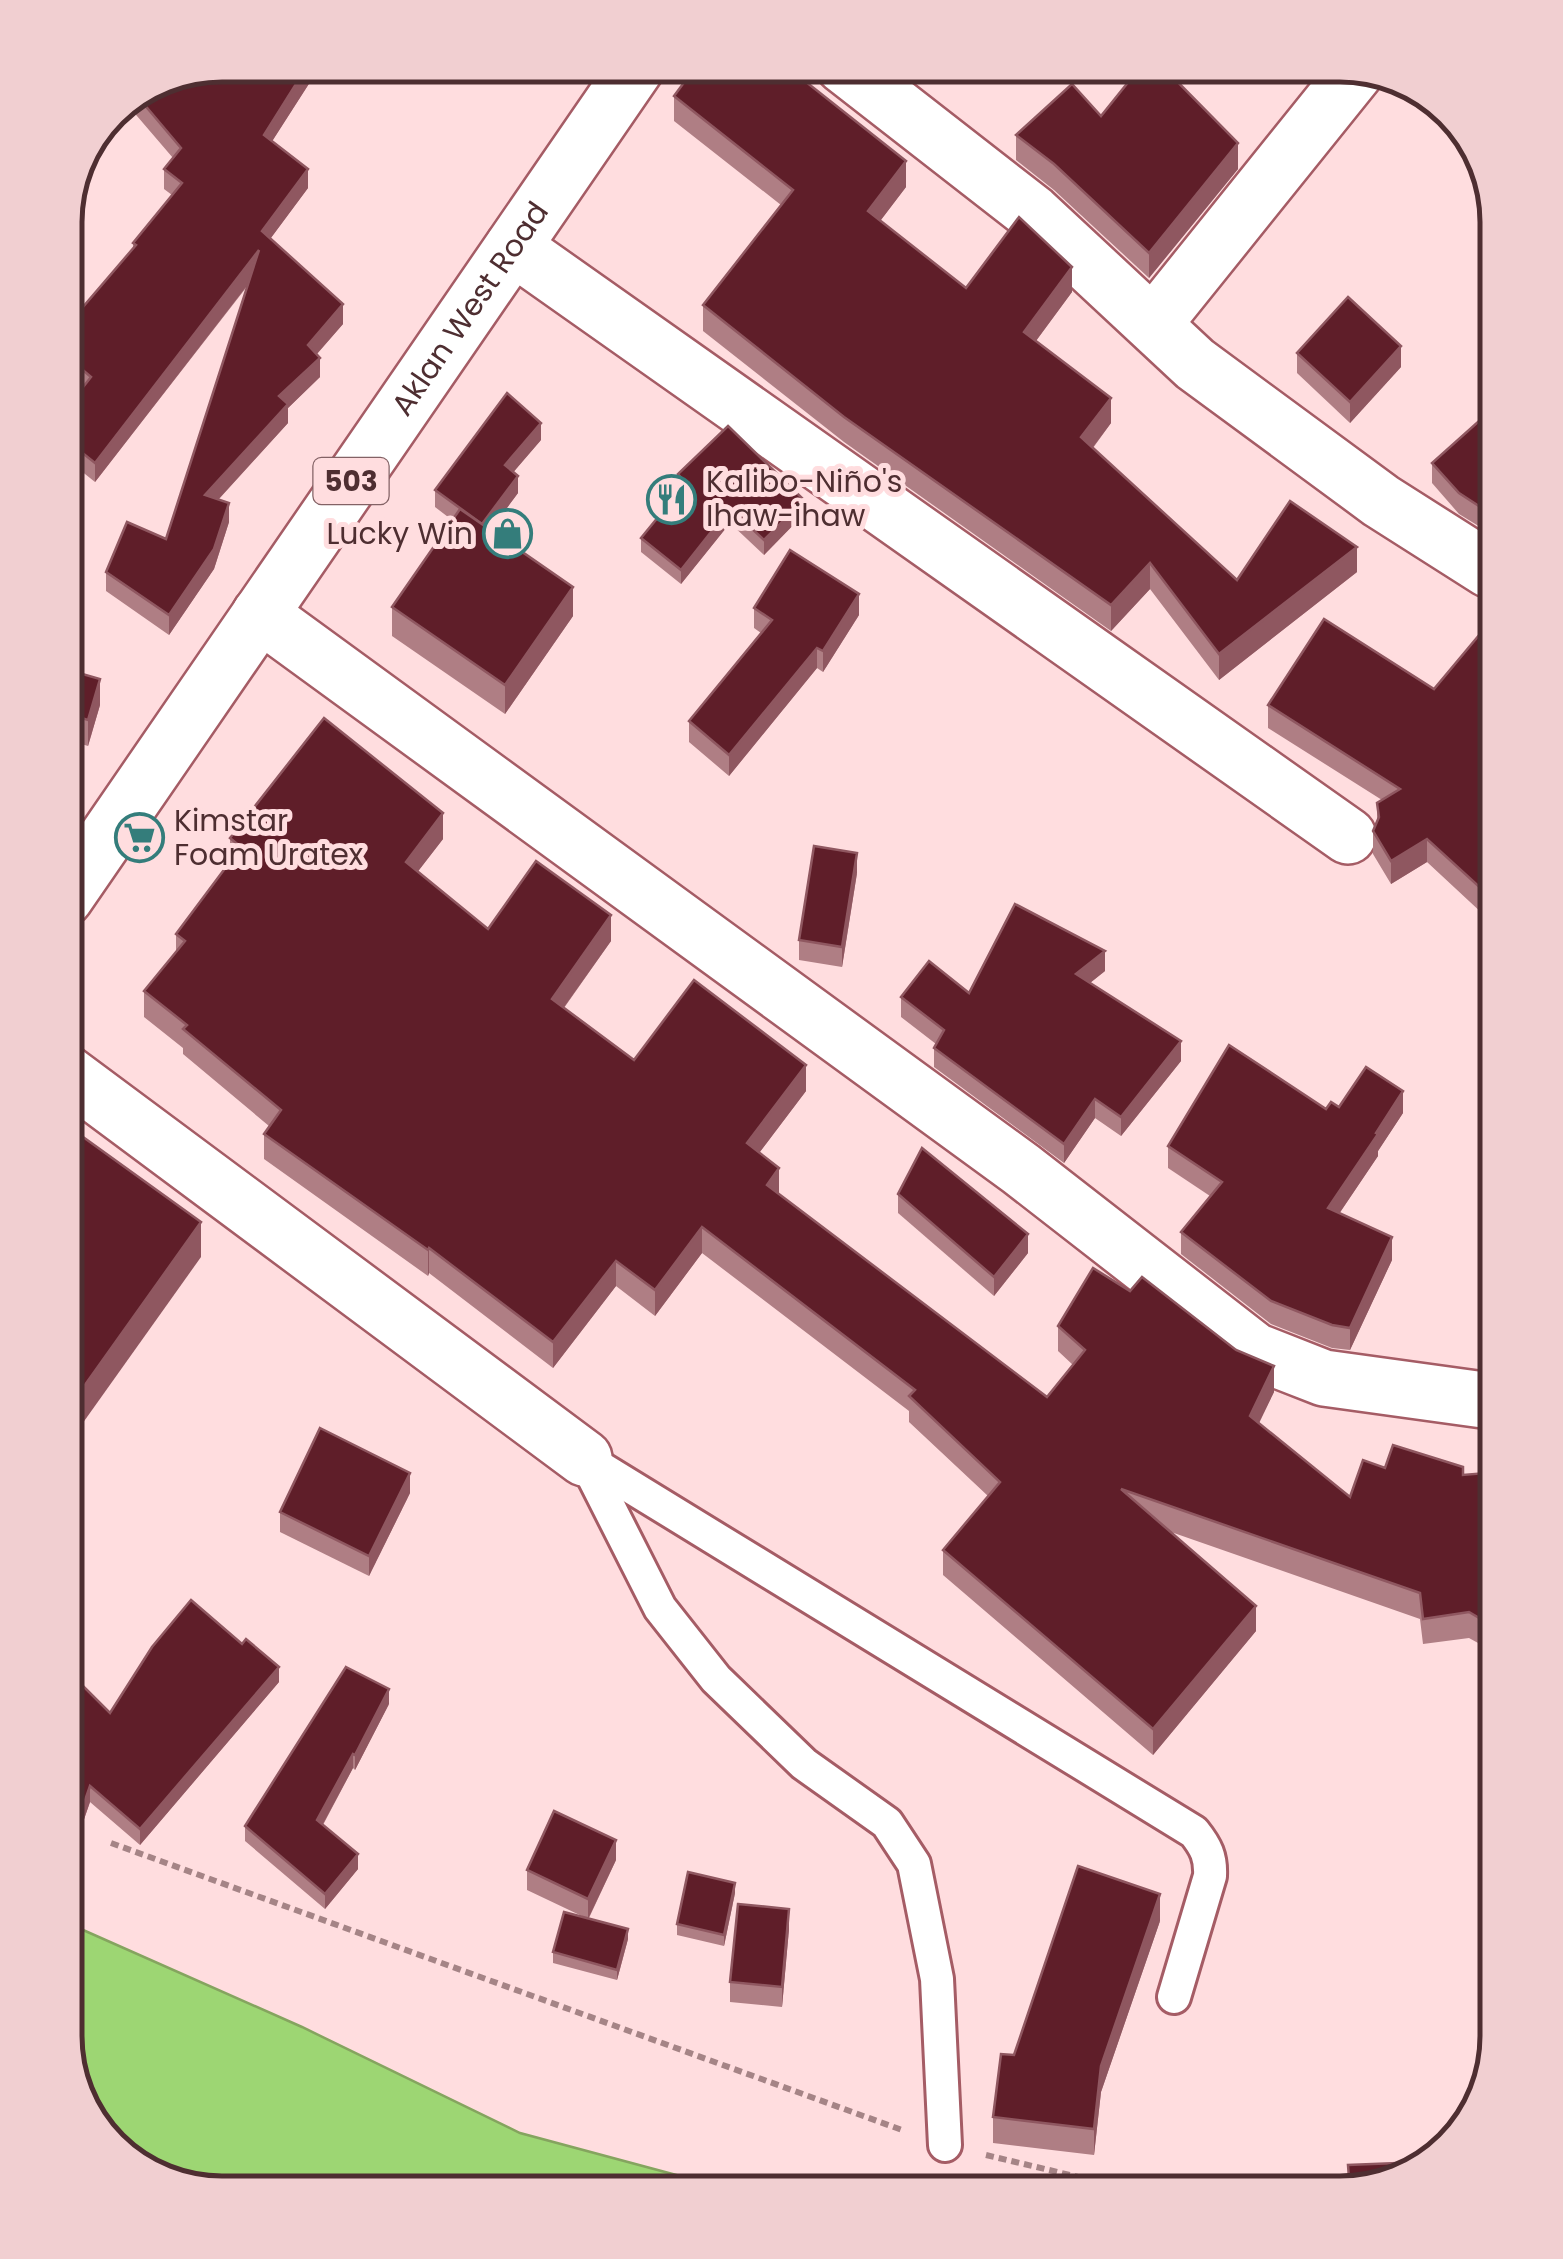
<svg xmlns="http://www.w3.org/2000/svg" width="1563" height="2259" viewBox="0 0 1563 2259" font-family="Poppins,sans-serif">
	<rect width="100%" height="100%" fill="#ffdddf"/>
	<path fill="#9dd673" stroke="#85a45f" stroke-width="2.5" d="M65,1922L302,2027L520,2133L747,2194H213L143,2173L86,2115L65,2037Z"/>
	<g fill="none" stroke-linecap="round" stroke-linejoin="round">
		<defs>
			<g id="lane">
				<path d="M584,1458L1194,1832C1206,1847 1211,1857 1210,1876L1174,1997"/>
				<path d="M584,1458L660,1608L716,1679L804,1764L887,1823L914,1864L937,1979L945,2145"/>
			</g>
			<g id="street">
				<path d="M843,65L1033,213L1195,364L1381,501L1488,569L1498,558"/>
				<path d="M513,247L1348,836"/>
				<path d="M1154,323L1359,68"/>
				<path d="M260,614L1021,1169L1255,1351L1324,1378L1498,1402"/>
				<path d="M65,1072L584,1458"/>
			</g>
			<g id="primary">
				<path id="s1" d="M65,898L638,65"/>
			</g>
		</defs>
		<use href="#lane" stroke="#a55c65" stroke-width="38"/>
		<use href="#street" stroke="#a55c65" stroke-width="60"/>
		<use href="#primary" stroke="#a55c65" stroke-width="60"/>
		<g stroke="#a58486" stroke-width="6" stroke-dasharray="8 5" stroke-linecap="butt">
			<path d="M111,1843L902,2130"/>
			<path d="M986,2155L1150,2194"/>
		</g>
		<use href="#lane" stroke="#fff" stroke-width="32"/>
		<use href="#street" stroke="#fff" stroke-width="55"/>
		<use href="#primary" stroke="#fff" stroke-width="55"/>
	</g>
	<g fill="#af7e84">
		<path d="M222,65H321L272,141L308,188L270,239L343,324L317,354L320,377L288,408V423L219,499L229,522L214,569L169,635L106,591V572L166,539L249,284L95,482L65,458V410L82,389L65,374V328L133,249V243L172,195L164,189V169L173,158L131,109V100L190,77L193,81Z"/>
		<path d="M812,65V78L808,84L906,187L880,221L966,288L1072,292L1036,341L1111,423L1093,448L1237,580L1357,572L1219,680L1150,589L1111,631L844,442L703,331V305L781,205L674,121V96Z"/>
		<path d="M1101,116L1238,169L1149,278L1054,190L1016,160V135Z"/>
		<path d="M1297,353L1401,367L1350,423L1297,373Z"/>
		<path d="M1498,404V518L1485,530L1459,514L1432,483V463Z"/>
		<path d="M541,440L513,472L518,493L490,530L573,616L505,714L392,636V607L452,520L435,507V490Z"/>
		<path d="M678,474L804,514L764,555L730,523L681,584L641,552V538L680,491L678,489Z"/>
		<path d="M754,608L859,615L823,672L817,668L729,776L689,742V721L761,633L754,628Z"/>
		<path d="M1498,619V928L1427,862L1391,884L1373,854V831L1377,821V803L1382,800L1268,728V705L1434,689Z"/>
		<path d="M65,669L100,705L88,746L65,739Z"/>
		<path d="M230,838L443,839L418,871L488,929L611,941L564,1008L634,1060L806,1091L759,1153L779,1194L1047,1397L1073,1365L1058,1351V1326L1274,1392L1258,1423L1350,1497L1385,1468L1463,1475L1498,1472V1654L1469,1638L1423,1644L1420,1619L1171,1532L1256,1631L1153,1755L943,1575V1550L988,1496L909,1422V1411L702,1253L655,1316L616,1286L553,1368L429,1273L428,1276L264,1159V1134L269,1126L183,1054V1048L144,1017V991L176,952V934L230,862Z"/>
		<path d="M857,873L842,967L799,960V940Z"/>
		<path d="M1105,971L1090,983L1181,1061L1121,1136L1095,1118L1064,1163L934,1067V1048L936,1044L901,1017V997L969,993Z"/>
		<path d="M1339,1107L1403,1113L1378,1151V1156L1339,1214L1392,1260L1350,1350L1332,1348L1271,1324L1181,1254V1232L1210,1196L1168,1168V1146Z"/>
		<path d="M1498,1191V1354L1481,1352V1325Z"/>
		<path d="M898,1194L1028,1253L994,1296L898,1213Z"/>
		<path d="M410,1493L369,1576L280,1532V1512Z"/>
		<path d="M65,1668L110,1713L279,1682L140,1845L90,1802L66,1871L65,1870Z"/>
		<path d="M389,1704L355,1770L353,1768L323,1825L358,1869L325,1909L245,1841V1826Z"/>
		<path d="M616,1860L589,1918L628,1939L617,1980L553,1963V1952L586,1918L527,1890V1870Z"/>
		<path d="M735,1893L724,1946L677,1935V1924Z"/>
		<path d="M1160,1921L1101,2092L1094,2155L993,2143V2117L1014,2055Z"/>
		<path d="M789,1929L782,2007L730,2002V1982Z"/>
	</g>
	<g fill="#8f5760">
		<path d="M308,65H321L264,154V135Z"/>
		<path d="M802,65H812V78L796,100V74Z"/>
		<path d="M1238,143V169L1149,278V253Z"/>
		<path d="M906,161V187L868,237V211Z"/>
		<path d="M308,169V188L262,250V231Z"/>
		<path d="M259,250V270L95,482V463Z"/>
		<path d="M1072,267V292L1024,357V332Z"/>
		<path d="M343,304V324L308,364V345Z"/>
		<path d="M1401,346V367L1350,423V402Z"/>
		<path d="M320,358V377L288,408V423L205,514V495L279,396Z"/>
		<path d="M1111,398V423L1081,463V437Z"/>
		<path d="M541,423V440L505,482V465Z"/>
		<path d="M518,476V493L482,542V525Z"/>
		<path d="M1498,498V518L1485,530V510Z"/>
		<path d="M804,500V514L764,555V540Z"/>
		<path d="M229,503V522L214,569L169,635V615Z"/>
		<path d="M730,508V523L681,584V570Z"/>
		<path d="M1357,547V572L1219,680V654Z"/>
		<path d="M1150,563V589L1111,631V605Z"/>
		<path d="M573,587V616L505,714V685Z"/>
		<path d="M859,594V615L823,672V651Z"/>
		<path d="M817,648V668L729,776V755Z"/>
		<path d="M100,679V705L88,746V720Z"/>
		<path d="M443,813V839L406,887V862Z"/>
		<path d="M1427,839V862L1391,884V861Z"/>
		<path d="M857,853V873L842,967V947Z"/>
		<path d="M611,915V941L552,1024V999Z"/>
		<path d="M1105,951V971L1076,994V974Z"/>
		<path d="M1181,1041V1061L1121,1136V1117Z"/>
		<path d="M806,1065V1091L747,1169V1143Z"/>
		<path d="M1403,1091V1113L1378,1151V1156L1328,1230V1208Z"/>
		<path d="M1095,1099V1118L1064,1163V1144Z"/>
		<path d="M779,1168V1193L767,1211V1185Z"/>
		<path d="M201,1222V1257L65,1448V1413Z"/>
		<path d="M702,1227V1253L655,1316V1290Z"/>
		<path d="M1028,1234V1253L994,1296V1277Z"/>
		<path d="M1392,1237V1260L1350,1350V1328Z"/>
		<path d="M429,1248V1273L428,1276V1250Z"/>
		<path d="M616,1261V1286L553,1368V1342Z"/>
		<path d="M1274,1366V1392L1250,1442V1416Z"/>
		<path d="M410,1473V1493L369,1576V1556Z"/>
		<path d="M1256,1606V1631L1153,1755V1729Z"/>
		<path d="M279,1667V1682L140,1845V1829Z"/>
		<path d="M389,1689V1704L355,1770V1755Z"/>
		<path d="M353,1754V1768L317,1835V1820Z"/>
		<path d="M90,1786V1802L66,1871V1855Z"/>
		<path d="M616,1840V1860L588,1919V1899Z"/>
		<path d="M358,1854V1869L325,1909V1894Z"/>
		<path d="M735,1883V1893L724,1946V1935Z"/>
		<path d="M1160,1894V1921L1101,2092L1094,2155V2129L1101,2066Z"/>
		<path d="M789,1909V1929L782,2007V1987Z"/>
		<path d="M628,1929V1939L617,1980V1970Z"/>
	</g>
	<g fill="#5f1e29" stroke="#8f5760" stroke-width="2.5">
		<path d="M222,65H308L264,135L308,169L262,231L343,304L308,345L320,358L279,396L288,404L205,495L229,503L214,549L169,615L106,572L127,522L166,539L259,250L95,463L65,439V410L91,377L65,355V328L136,245L133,243L182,183L164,169L181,148L138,97L190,77L193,81L197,75Z"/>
		<path d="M697,65H802L796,74L906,161L868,211L966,288L1019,217L1072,267L1024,332L1111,398L1081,437L1237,580L1290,501L1357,547L1219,654L1150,563L1111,605L844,417L703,305L793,190L674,96Z"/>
		<path d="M1142,65H1161L1238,143L1149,253L1054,164L1016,135L1072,84L1101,116Z"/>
		<path d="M1348,297L1401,346L1350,402L1297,353Z"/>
		<path d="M507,393L541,423L505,465L518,476L482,524L435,490Z"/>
		<path d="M1498,404V498L1485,510L1459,493L1432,463Z"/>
		<path d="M728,426L804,500L764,540L730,508L681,570L641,538L686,483L678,474Z"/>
		<path d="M460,509L573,587L505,685L392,607Z"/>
		<path d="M790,550L859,594L823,651L817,648L729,755L689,721L772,620L754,608Z"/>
		<path d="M1495,616L1498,619V904L1427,839L1391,861L1373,831L1379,817L1377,803L1400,789L1268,705L1324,619L1434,689Z"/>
		<path d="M65,669L100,679L88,720L65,713Z"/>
		<path d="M324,718L443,813L406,862L488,929L536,861L611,915L552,999L634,1060L694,980L806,1065L747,1143L779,1168L767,1185L1047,1397L1085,1350L1058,1326L1093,1268L1130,1291L1142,1277L1236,1350L1274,1366L1250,1416L1350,1497L1363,1460L1385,1468L1393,1445L1463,1467V1475L1498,1472V1629L1469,1612L1423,1619L1420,1593L1121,1489L1256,1606L1153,1729L943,1550L1000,1482L909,1396L915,1390L702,1227L655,1290L616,1261L553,1342L429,1248L428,1250L264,1134L281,1110L183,1029L187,1025L144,991L185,941L176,934L241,847L230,838Z"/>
		<path d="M814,846L857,853L842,947L799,940Z"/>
		<path d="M1015,904L1105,951L1076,974L1181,1041L1121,1117L1095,1099L1064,1144L934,1048L944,1030L901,997L929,961L969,993Z"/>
		<path d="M1229,1045L1326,1109L1331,1102L1339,1107L1366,1067L1403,1091L1376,1133L1378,1134L1328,1208L1392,1237L1350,1328L1332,1325L1271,1301L1181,1232L1222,1182L1168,1146Z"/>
		<path d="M65,1124L201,1222L65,1413Z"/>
		<path d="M922,1148L1028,1234L994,1277L898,1194Z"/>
		<path d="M1495,1191H1498V1327L1481,1325Z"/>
		<path d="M320,1428L410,1473L369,1556L280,1512Z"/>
		<path d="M191,1600L242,1644L246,1639L279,1667L140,1829L90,1786L66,1855L65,1854V1668L110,1713L152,1647Z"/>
		<path d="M346,1667L389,1689L355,1755L353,1754L317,1820L358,1854L325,1894L245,1826Z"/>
		<path d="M554,1811L616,1840L588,1899L527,1870Z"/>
		<path d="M1078,1866L1160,1894L1101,2066L1094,2129L993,2117L1001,2054L1014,2055Z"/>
		<path d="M688,1872L735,1883L724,1935L677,1924Z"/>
		<path d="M738,1904L789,1909L782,1987L730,1982Z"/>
		<path d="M564,1912L628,1929L617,1970L553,1952Z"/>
		<path d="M1397,2163L1398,2179L1350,2192L1348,2165Z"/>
	</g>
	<defs>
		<symbol id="restaurant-ring" viewBox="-11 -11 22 22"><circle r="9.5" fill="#ffdddf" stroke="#347d7b" stroke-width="1.5"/><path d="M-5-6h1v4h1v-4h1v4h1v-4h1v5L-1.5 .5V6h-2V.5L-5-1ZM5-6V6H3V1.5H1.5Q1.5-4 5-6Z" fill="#347d7b"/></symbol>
		<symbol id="shop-ring" viewBox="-11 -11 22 22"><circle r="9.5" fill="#ffdddf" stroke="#347d7b" stroke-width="1.5"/><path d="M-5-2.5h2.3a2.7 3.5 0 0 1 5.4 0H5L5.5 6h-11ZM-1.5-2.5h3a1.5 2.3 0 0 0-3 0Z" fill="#347d7b"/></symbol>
		<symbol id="supermarket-ring" viewBox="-11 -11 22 22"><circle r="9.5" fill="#ffdddf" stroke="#347d7b" stroke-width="1.5"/><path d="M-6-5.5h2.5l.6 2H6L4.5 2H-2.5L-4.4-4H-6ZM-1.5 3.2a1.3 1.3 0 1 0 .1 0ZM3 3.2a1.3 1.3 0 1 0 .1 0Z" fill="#347d7b"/></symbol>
	</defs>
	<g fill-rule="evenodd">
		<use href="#restaurant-ring" x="644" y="472" width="55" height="55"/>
		<use href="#shop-ring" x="480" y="506" width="55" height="55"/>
		<use href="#supermarket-ring" x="112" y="810" width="55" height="55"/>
	</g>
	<g text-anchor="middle" stroke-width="10" stroke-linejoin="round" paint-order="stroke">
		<rect fill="#ffdddf" stroke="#836265" stroke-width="2.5" x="313.5" y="458" width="75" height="46" rx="8"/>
		<g font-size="28" font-weight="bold" fill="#4e2e31">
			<text x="351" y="491">503</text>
		</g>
		<g font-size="30" fill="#4e2e31" stroke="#ffdddf">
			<text dy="10" stroke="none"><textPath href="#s1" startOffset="715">Aklan West Road</textPath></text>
		</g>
		<g font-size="30" fill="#4e2e31" stroke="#ffdddf" text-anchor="start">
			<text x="706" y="492">Kalibo-Niño's<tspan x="706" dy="34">Ihaw-ihaw</tspan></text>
			<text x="473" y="544" text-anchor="end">Lucky Win</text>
			<text x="174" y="831">Kimstar<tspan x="174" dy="34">Foam Uratex</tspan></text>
		</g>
	</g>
	<path d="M0 0H1563V2259H0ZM222 82H1340A140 140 0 0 1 1480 222V2036A140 140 0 0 1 1340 2176H222A140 140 0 0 1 82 2036V222A140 140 0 0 1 222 82Z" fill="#f1cfd1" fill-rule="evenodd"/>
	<path fill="none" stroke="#4e2e31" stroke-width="5" d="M222 82H1340A140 140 0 0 1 1480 222V2036A140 140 0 0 1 1340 2176H222A140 140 0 0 1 82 2036V222A140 140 0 0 1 222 82Z"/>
</svg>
